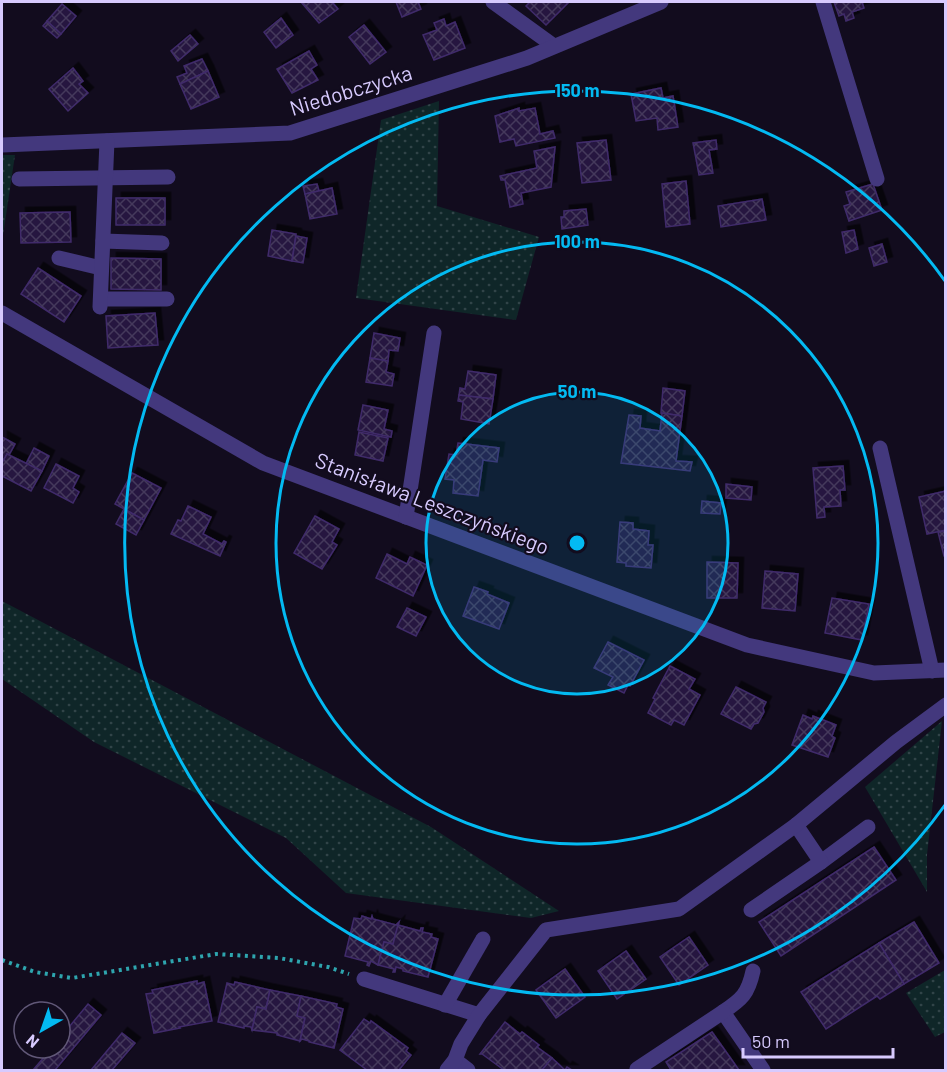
<svg xmlns="http://www.w3.org/2000/svg" width="947" height="1072" viewBox="0 0 947 1072" font-family="Barlow,sans-serif">
	<defs>
		<pattern id="grass-dots" width="8" height="8" patternUnits="userSpaceOnUse" patternTransform="scale(1.5)"><rect width="8" height="8" fill="#0f2628"/><path d="M2 2h.1M6 6h.1" fill="none" stroke="#314448" stroke-width="1.8" stroke-linecap="round"/></pattern>
		<pattern id="building-cross-hatch" width="8" height="8" patternUnits="userSpaceOnUse" patternTransform="scale(1.5)"><rect width="8" height="8" fill="#25193f"/><path d="M0 0l8 8M0 8l8-8" fill="none" stroke="#44395c"/></pattern>
		<filter id="shadow"><feDropShadow dx="5.5" dy="-5.5" stdDeviation="0" flood-color="#0009"/></filter>
	</defs>
	<rect width="100%" height="100%" fill="#120c1e"/>
	<g fill="url(#grass-dots)">
		<path d="M439,101L437,206L539,237L516,320L356,298L381,120Z"/>
		<path d="M2,155H15L2,242Z"/>
		<path d="M2,601L431,827L559,911L531,918L346,893L286,838L94,742L2,679Z"/>
		<path d="M942,721L927,855V892L865,787Z"/>
		<path d="M945,970V1032L935,1037L906,993Z"/>
	</g>
	<g fill="url(#building-cross-hatch)" stroke="#402b6b" stroke-width="1.5" filter="url(#shadow)">
		<path d="M301,2H332L338,9L319,23Z"/>
		<path d="M396,2H418L421,9L402,17Z"/>
		<path d="M530,2H569L546,25L526,6Z"/>
		<path d="M834,2H862L864,8L852,12L854,18L846,21L844,14L839,16Z"/>
		<path d="M62,4L76,16L61,34L47,21Z"/>
		<path d="M281,18L293,35L276,48L264,32Z"/>
		<path d="M444,19L446,26L455,22L465,48L434,60L423,35L437,30L434,23Z"/>
		<path d="M47,21L61,34L57,38L43,26Z"/>
		<path d="M364,25L386,52L370,64L349,37Z"/>
		<path d="M190,35L198,44L178,61L171,51Z"/>
		<path d="M309,51L317,65L311,69L318,80L292,93L277,69Z"/>
		<path d="M202,59L208,71L180,84L177,77L187,73L184,66Z"/>
		<path d="M73,68L83,81L79,84L88,93L68,111L49,89Z"/>
		<path d="M208,71L219,97L191,109L180,84Z"/>
		<path d="M661,88L663,98L673,96L678,127L658,130L657,118L636,121L631,94Z"/>
		<path d="M519,108V111L535,108L540,134L553,131L555,138L516,146L514,139L500,142L495,116Z"/>
		<path d="M606,140L611,180L582,183L577,143Z"/>
		<path d="M716,140L717,149L709,150L713,173L699,175L693,143Z"/>
		<path d="M555,147L551,187L521,193L523,204L510,207L505,180H501L500,176L537,168L534,151Z"/>
		<path d="M686,181L690,224L666,227L662,184Z"/>
		<path d="M317,184L319,191L305,194L303,186Z"/>
		<path d="M873,184L882,210L849,221L844,206L850,204L846,192Z"/>
		<path d="M332,188L337,214L310,219L305,194Z"/>
		<rect x="116" y="198" width="49" height="27"/>
		<path d="M762,199L766,220L721,227L718,206Z"/>
		<path d="M586,209L588,225L562,229L561,217H564V211Z"/>
		<path d="M70,212L71,242L21,243L20,213Z"/>
		<path d="M272,230L296,234L292,261L268,256Z"/>
		<path d="M854,230L858,249L846,253L842,232Z"/>
		<path d="M296,236L307,238L303,263L292,261Z"/>
		<path d="M882,244L887,262L874,266L869,248Z"/>
		<path d="M111,258L161,259V290L111,289Z"/>
		<path d="M38,268L81,296L64,322L21,294Z"/>
		<path d="M155,313L158,345L108,348L106,316Z"/>
		<path d="M374,333L400,338L398,351L389,350L388,361L370,358Z"/>
		<path d="M370,358L388,361L386,372L394,374L392,386L366,382Z"/>
		<path d="M468,371L496,375L493,399L459,395L460,388L465,389Z"/>
		<path d="M663,388L685,391L682,416L661,413Z"/>
		<path d="M459,395L493,399L489,424L461,419L463,402L458,401Z"/>
		<path d="M363,405L388,410L384,429L392,431L391,437L358,430Z"/>
		<path d="M662,413L682,416L676,461L692,462L690,471L621,463L629,415L641,416L640,428L660,431Z"/>
		<path d="M359,432L388,438L383,461L355,455Z"/>
		<path d="M2,437L15,444L9,455L7,454L2,463Z"/>
		<path d="M458,443L499,448L497,462L483,460L478,496L453,493L454,480L445,479L449,454L456,455Z"/>
		<path d="M34,448L49,456L42,471L26,464Z"/>
		<path d="M7,454L42,471L31,491L2,476V463Z"/>
		<path d="M56,464L79,476L73,488L79,492L73,503L44,488Z"/>
		<path d="M843,466L845,490H840L841,506L824,507L825,517L817,518L813,468Z"/>
		<path d="M132,473L161,488L144,520L115,504Z"/>
		<path d="M726,484L752,487L751,500L726,498Z"/>
		<path d="M946,491V530L927,534L919,497Z"/>
		<path d="M702,501L721,503L720,514L701,513Z"/>
		<path d="M188,506L211,517L203,534L222,544L224,541L226,542L220,556L171,534L178,520L181,521Z"/>
		<path d="M124,509L144,520L136,535L116,524Z"/>
		<path d="M315,516L339,529L332,542L337,545L322,569L294,553Z"/>
		<path d="M620,522L633,523V529L649,531L648,545H653L651,568L626,566V563L617,562Z"/>
		<path d="M946,531V556H944L938,532Z"/>
		<path d="M387,554L407,564L410,557L427,565L413,596L376,578Z"/>
		<path d="M707,562L738,563L737,598H707Z"/>
		<path d="M765,571L798,574L795,611L762,608Z"/>
		<path d="M474,587L488,592L487,594L509,603L499,629L463,616Z"/>
		<path d="M832,598L869,604L862,640L825,633Z"/>
		<path d="M407,608L426,617L416,636L397,627Z"/>
		<path d="M608,642L644,660L630,686L628,685L624,693L608,685L613,677L594,668Z"/>
		<path d="M670,666L695,679L689,689L700,695L684,725L674,720L671,725L648,713L655,699L653,698Z"/>
		<path d="M736,687L766,702L763,708L764,712L758,723L754,724L751,729L721,714Z"/>
		<path d="M803,715L812,719L813,716L836,725L832,736L835,738L828,757L792,745Z"/>
		<path d="M874,847L896,880L781,956L759,922Z"/>
		<path d="M362,916L371,919L372,916L373,919L396,925L399,922L393,944L384,942L378,965L371,961L369,966L367,965L368,962L345,956L354,918L361,919Z"/>
		<path d="M914,922L939,963L904,984L879,943Z"/>
		<path d="M398,925L420,931L421,928H423L422,932L432,934L431,937L438,939L428,977L403,971V969L396,967L395,972H393L394,969L378,965L384,942L393,944Z"/>
		<path d="M689,937L708,965L679,985L660,957Z"/>
		<path d="M879,943L904,984L880,999L877,996L826,1029L801,992Z"/>
		<path d="M626,951L646,979L617,999L598,971Z"/>
		<path d="M565,969L585,997L556,1018L536,990Z"/>
		<path d="M197,981V984L204,982L212,1021L179,1027L180,1028L154,1033L146,994L153,993L152,990Z"/>
		<path d="M235,982L270,990L266,1009L257,1007L252,1030L251,1027L244,1026V1028L218,1022L227,983L234,985Z"/>
		<path d="M270,990L301,996L297,1016L305,1018L300,1041L277,1035V1033L252,1030L257,1007L266,1009Z"/>
		<path d="M301,996L337,1004L336,1007L343,1009L334,1048L309,1042V1041L302,1039L300,1041L305,1018L297,1016Z"/>
		<path d="M88,1004L101,1015L55,1070H33L52,1048H60V1038Z"/>
		<path d="M364,1019L370,1023L371,1021L408,1048L406,1051L411,1055L399,1070H367L340,1050Z"/>
		<path d="M505,1022L520,1034L522,1032L539,1045L537,1047L552,1058L542,1070H504L482,1054H480Z"/>
		<path d="M712,1032L739,1070H671L666,1062Z"/>
		<path d="M122,1033L135,1043L112,1070H91Z"/>
		<path d="M552,1058L565,1070L567,1067L572,1070H542Z"/>
	</g>
	<g fill="none" stroke-linecap="round" stroke-linejoin="round">
		<path stroke="#2ea5ae" stroke-width="4" stroke-dasharray="3 4.5" stroke-linecap="butt" d="M2,960L35,972L72,978L216,954L279,958L328,967L349,974"/>
		<g stroke="#43387d" stroke-width="15">
			<path d="M493,2L554,46"/>
			<path d="M823,2L877,179"/>
			<path d="M2,145L290,133L527,58L661,2"/>
			<path d="M19,179L168,177"/>
			<path d="M103,241L162,243"/>
			<path d="M59,258L101,268"/>
			<path d="M101,299H167"/>
			<path d="M100,307L107,141"/>
			<path d="M2,313L263,463L747,645L874,673L946,670"/>
			<path d="M880,448L932,671"/>
			<path d="M406,517L434,333"/>
			<path d="M821,862L868,827"/>
			<path d="M751,910L821,862L796,825"/>
			<path d="M753,971C748,994 742,999 723,1012L763,1070"/>
			<path d="M364,979L479,1015"/>
			<path d="M445,1005L483,939"/>
			<path d="M455,1060L468,1070"/>
			<path d="M637,1069L723,1012"/>
			<path d="M447,1070L455,1060L461,1044L479,1015L546,930L679,909L796,825L896,742L946,705"/>
		</g>
	</g>
	<circle cx="577" cy="543" r="151" fill="#03baf2" fill-opacity=".12"/>
	<g fill="none" stroke="#03baf2" stroke-width="3">
		<circle cx="577" cy="543" r="151"/>
		<circle cx="577" cy="543" r="301"/>
		<path d="M945 805A452 452 0 1 1 945 281"/>
	</g>
	<g text-anchor="middle" stroke-width="4.5" stroke-linejoin="round" paint-order="stroke">
		<g font-size="21" fill="#d7cafe" stroke="#120c1e">
			<text transform="translate(351 91) rotate(-17)" y="7">Niedobczycka</text>
			<text transform="translate(432 504) rotate(21)" y="7">Stanisława Leszczyńskiego</text>
		</g>
	</g>
	<circle cx="577" cy="543" r="9" fill="#03baf2" stroke="#120c1e" stroke-width="3"/>
	<g font-size="18" text-anchor="middle" font-weight="bold" fill="#03baf2" stroke="#120c1e" stroke-width="4.5" stroke-linejoin="round" paint-order="stroke">
		<text x="577" y="97">150 m</text>
		<text x="577" y="248">100 m</text>
		<text x="577" y="398">50 m</text>
	</g>
	<rect width="947" height="1072" fill="none" stroke="#d7cafe" stroke-width="6"/>
	<g transform="translate(42 1030) rotate(220)"><circle r="28" fill="#120c1e" stroke="#615878" stroke-width="1.5"/>
	<path d="M0-4.5L10 22L0 15L-10 22Z" fill="#03baf2"/>
	<text y="-9" font-size="16" font-weight="bold" text-anchor="middle" fill="#d7cafe">N</text>
	</g>
	<path d="M743 1048v9h150v-9" fill="none" stroke="#d7cafe" stroke-width="3"/>
	<text x="752" y="1048" font-size="18" fill="#d7cafe" stroke="#120c1e" stroke-width="4.5" paint-order="stroke">50 m</text>
</svg>
